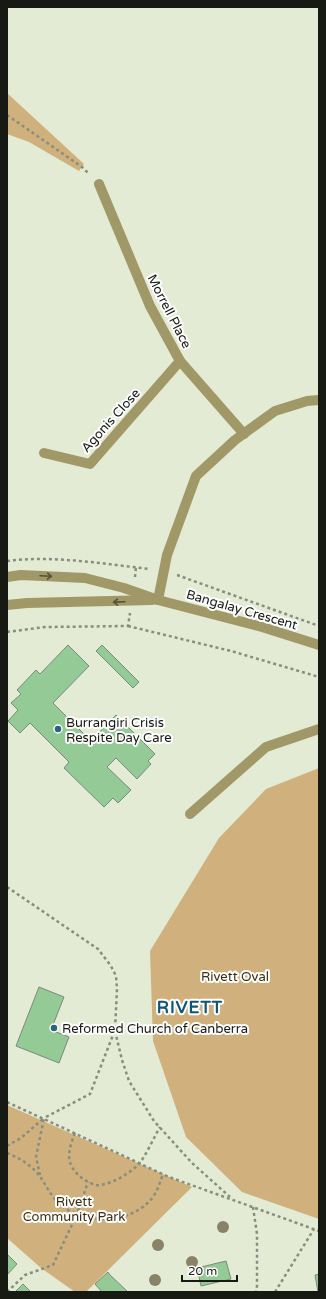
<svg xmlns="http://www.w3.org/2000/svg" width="326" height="1299" viewBox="0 0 326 1299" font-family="'Varela Round',sans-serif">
	<rect width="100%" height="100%" fill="#e3ebd5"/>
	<g fill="#d0b17d">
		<path d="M7,93L84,164L79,171L29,142L7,134Z"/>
		<path d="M319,768V1219L242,1192L186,1137L153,1041L150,951L219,838L266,789Z"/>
		<path d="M7,1105L192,1187L86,1292H75L41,1268L7,1238Z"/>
	</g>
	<g fill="#94ca95" stroke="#7a8a7a">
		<path d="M68,645L89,666L53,703L91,741L116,715L155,754L148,761L151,764L137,779L116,758L107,767L131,790L118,803L113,798L104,807L64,768L69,762L30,723L20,733L8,721L18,710L11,703L21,694L17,690L36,670L40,674Z"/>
		<path d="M102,645L139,682L133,688L96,651Z"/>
		<path d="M39,987L64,997L51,1030L69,1037L59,1063L16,1046Z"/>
		<path d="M7,1254L17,1264L7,1275Z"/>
		<path d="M226,1261L231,1279L201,1286L197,1268Z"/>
		<path d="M108,1272L109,1274L128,1292H102L95,1284Z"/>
		<path d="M319,1274V1292H318L315,1275Z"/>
		<path d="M23,1284L31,1292H15Z"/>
	</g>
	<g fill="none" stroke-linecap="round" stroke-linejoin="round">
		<g stroke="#888d7e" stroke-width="2.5" stroke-dasharray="3 3" stroke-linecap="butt">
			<path d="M7,115L82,167L89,174"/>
			<path d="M7,561C54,555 104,564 150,569"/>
			<path d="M177,575L319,626"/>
			<path d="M135,577L136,567"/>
			<path d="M128,626L231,651L319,677"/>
			<path d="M7,632L45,627L128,626L130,613"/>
			<path d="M7,887L98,949L111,966L116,976L117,989L115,1030L90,1094L44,1118"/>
			<path d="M115,1031L122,1060L129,1081L154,1121L192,1163L230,1197"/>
			<path d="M7,1102L169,1177L319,1231"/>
			<path d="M75,1133C67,1153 65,1165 83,1179C88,1182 95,1186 100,1185C114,1183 128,1174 138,1165C145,1158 154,1137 160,1127"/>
			<path d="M7,1146L21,1138L44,1118L36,1157L40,1175"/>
			<path d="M7,1153C20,1158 33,1166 41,1178C47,1187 52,1198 61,1205C87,1226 132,1224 153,1197C158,1190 160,1182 163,1174"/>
			<path d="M253,1207L257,1234V1286L256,1292"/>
			<path d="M7,1292L25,1275L53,1265L77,1214L88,1182"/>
			<path d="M275,1292L314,1229"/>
		</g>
		<g stroke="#a09967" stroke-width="10">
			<path d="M99,184L150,306L180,361L244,434"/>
			<path d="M44,453L90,464L180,361"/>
			<path d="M7,577L21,575L85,578L124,588L158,600L262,627L319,645"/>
			<path d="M158,600L167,555L196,476L235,440L275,411L307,401L319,400"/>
			<path d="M7,605L27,603L152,600"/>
			<path d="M190,814L266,747L319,729"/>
		</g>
	</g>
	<g fill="#888269">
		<circle cx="223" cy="1227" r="6"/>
		<circle cx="158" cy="1245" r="6"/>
		<circle cx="192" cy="1262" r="6"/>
		<circle cx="155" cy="1280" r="6"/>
	</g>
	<defs><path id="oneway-shaft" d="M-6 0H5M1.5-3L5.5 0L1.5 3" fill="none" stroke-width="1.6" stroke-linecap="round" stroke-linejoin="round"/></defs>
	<g stroke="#555338">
		<use href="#oneway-shaft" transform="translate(46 576) rotate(3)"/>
		<use href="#oneway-shaft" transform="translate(119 602) rotate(178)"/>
	</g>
	<g fill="#2b637d" stroke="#fff" stroke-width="1.5">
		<circle cx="58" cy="729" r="4"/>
		<circle cx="54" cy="1028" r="4"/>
	</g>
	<g text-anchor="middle" stroke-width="4" stroke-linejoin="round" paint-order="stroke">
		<g font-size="13" fill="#171a12" stroke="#fff">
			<text transform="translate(170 311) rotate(63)" y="5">Morrell Place</text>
			<text transform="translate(110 420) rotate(-48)" y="5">Agonis Close</text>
			<text transform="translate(242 609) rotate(16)" y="5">Bangalay Crescent</text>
		</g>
		<g font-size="13" fill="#171a12" stroke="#fff" text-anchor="start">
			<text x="66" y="727">Burrangiri Crisis<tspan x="66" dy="15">Respite Day Care</tspan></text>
			<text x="62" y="1033">Reformed Church of Canberra</text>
		</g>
		<g font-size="13" fill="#3d2d10" stroke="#fff">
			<text x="235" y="981">Rivett Oval</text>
			<text x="74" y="1206">Rivett<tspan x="74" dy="15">Community Park</tspan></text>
		</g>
		<g font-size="17" font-weight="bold" letter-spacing="1" fill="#0f5672" stroke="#fff">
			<text x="190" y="1013">RIVETT</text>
		</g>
	</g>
	<rect width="326" height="1299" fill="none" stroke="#171a12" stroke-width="16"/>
	<path d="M182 1275v6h55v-6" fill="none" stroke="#171a12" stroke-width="2"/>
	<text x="188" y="1275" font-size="12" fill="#171a12" stroke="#ffffff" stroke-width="3" paint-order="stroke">20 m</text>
</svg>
